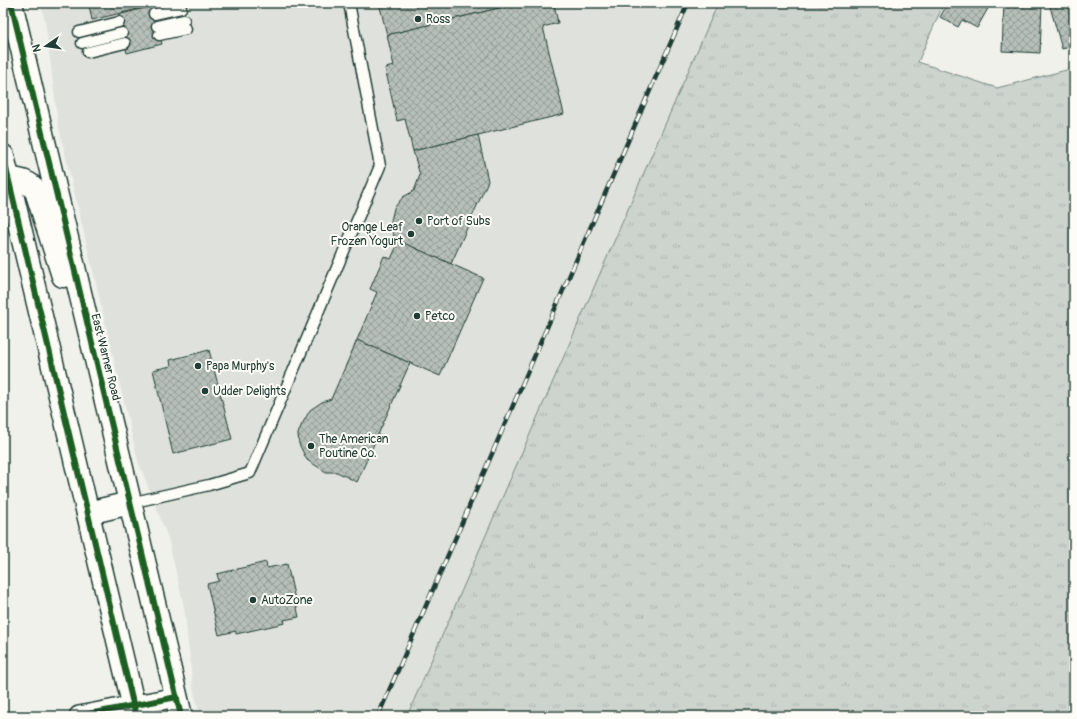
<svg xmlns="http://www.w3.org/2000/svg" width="1077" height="719" viewBox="0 0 1077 719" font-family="Pangolin,sans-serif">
	<defs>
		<pattern id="grass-tufts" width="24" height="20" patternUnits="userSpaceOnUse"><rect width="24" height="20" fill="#cdd3cd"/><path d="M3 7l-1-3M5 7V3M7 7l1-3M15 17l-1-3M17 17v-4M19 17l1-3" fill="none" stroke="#b0b6b1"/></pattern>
		<pattern id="building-cross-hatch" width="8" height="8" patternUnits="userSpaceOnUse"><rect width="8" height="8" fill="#b6bfb8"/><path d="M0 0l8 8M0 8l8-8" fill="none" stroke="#939c96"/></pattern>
	</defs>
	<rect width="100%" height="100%" fill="#f0f1eb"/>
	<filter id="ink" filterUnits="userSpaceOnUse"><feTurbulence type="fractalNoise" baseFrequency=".025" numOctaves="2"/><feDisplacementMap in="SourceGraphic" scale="8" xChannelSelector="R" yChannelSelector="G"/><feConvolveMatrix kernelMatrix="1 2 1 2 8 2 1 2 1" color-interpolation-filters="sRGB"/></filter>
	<g filter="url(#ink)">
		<path fill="#dfe2dc" d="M41,3H718L407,716H200L193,688L184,607L168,538L138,461L58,124L46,27Z"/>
		<path fill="url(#grass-tufts)" stroke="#768880" d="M718,3H944L918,62L997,88L1074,68V716H407Z"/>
		<g fill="url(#building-cross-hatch)" stroke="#1f3d34">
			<path d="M95,3H163L92,20L89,5Z"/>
			<path d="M379,3H520L387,35Z"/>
			<path d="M520,3H537L538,8L554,4L558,23L543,27L564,114L413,151L405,119L397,121L385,68L394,66L387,35Z"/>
			<path d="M948,3H991L977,28L962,20L958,27L940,17Z"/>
			<path d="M1004,3H1042L1040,53L1002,51Z"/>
			<path d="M1049,3H1074V46L1062,49Z"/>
			<path d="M152,6L162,44L127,53L118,15Z"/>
			<path d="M478,135L488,181L451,264L399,241L397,245L390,225L394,208L403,197L414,191L420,175L413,151Z"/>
			<path d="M399,241L483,278L440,376L357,340L377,292L370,289L384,256L391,259Z"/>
			<path d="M357,340L410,363L357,482L337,472H326L307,460L299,444L298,434L301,426L310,410L322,402L331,399Z"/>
			<path d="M209,350L232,439L173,454L153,370L171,366L170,360Z"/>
			<path d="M266,562L267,568L287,564L299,617L284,620L285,623L236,634V631L219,635L207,584L219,581L217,574Z"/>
		</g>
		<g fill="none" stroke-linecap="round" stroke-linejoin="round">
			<defs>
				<g id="service">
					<path d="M154,14L181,8"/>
					<path d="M157,26L184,20"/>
					<path d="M79,32L119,22"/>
					<path d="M159,35L186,29"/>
					<path d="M82,43L122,33"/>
					<path d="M88,52L125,43"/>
					<path d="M130,503L209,485L250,473L380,166L349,3"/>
				</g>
				<path id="minor" d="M79,716L177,697"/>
				<g id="secondary">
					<path d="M11,3L181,716"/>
					<path d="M3,156L136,716"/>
					<path d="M8,178C20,180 29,181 36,191L63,276"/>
					<path d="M88,513L130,503"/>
				</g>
			</defs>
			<use href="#service" stroke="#1f3d34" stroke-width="13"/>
			<use href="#minor" stroke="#1f3d34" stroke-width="22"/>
			<use href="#secondary" stroke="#1f3d34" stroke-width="25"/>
			<use href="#service" stroke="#fdfcf7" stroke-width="10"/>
			<use href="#minor" stroke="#fdfcf7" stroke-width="19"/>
			<use href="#secondary" stroke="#fdfcf7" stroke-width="22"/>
			<defs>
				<path id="rail" d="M378,716L688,3"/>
			</defs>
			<use href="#rail" stroke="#1f3d34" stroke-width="4.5"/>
			<use href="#rail" stroke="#fdfcf7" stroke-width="3" stroke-dasharray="9" stroke-linecap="butt"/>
			<defs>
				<g id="cycleway">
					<path d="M11,3L181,716"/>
					<path d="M3,156L136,716"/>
					<path d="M79,716L177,697"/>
				</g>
			</defs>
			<use href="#cycleway" stroke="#fdfcf7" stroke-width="8"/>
			<use href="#cycleway" stroke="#1b5e20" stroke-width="6"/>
		</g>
	</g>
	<g fill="#1f3d34" stroke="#fdfcf7" stroke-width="1.5">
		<circle cx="418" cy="19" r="4"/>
		<circle cx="419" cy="221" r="4"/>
		<circle cx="411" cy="234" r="4"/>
		<circle cx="417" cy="316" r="4"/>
		<circle cx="198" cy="366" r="4"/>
		<circle cx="205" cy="391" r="4"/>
		<circle cx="311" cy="446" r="4"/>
		<circle cx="253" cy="600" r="4"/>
	</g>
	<g text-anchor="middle" stroke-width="4" stroke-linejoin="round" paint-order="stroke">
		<g font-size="12" fill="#1f3d34" stroke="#fdfcf7" text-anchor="start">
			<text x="426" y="23">Ross</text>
			<text x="427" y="225">Port of Subs</text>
			<text x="403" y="231" text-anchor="end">Orange Leaf<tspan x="403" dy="14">Frozen Yogurt</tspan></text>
			<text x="425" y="320">Petco</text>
			<text x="206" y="370">Papa Murphy's</text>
			<text x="213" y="395">Udder Delights</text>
			<text x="319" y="443">The American<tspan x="319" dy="14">Poutine Co.</tspan></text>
			<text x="261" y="604">AutoZone</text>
		</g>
		<g font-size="12" fill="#1f3d34" stroke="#fdfcf7">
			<text transform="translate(106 357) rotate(76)" y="4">East Warner Road</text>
		</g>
	</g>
	<rect width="1077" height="719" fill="none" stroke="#fdfcf7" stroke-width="16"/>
	<rect x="8" y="8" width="1061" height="703" fill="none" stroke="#1f3d34" stroke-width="1.5" filter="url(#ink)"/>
	<g transform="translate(46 46) rotate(257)" stroke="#fdfcf7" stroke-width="3" paint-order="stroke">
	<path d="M0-3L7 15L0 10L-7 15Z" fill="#1f3d34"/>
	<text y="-6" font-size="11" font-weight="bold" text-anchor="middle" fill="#1f3d34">N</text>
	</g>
</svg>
